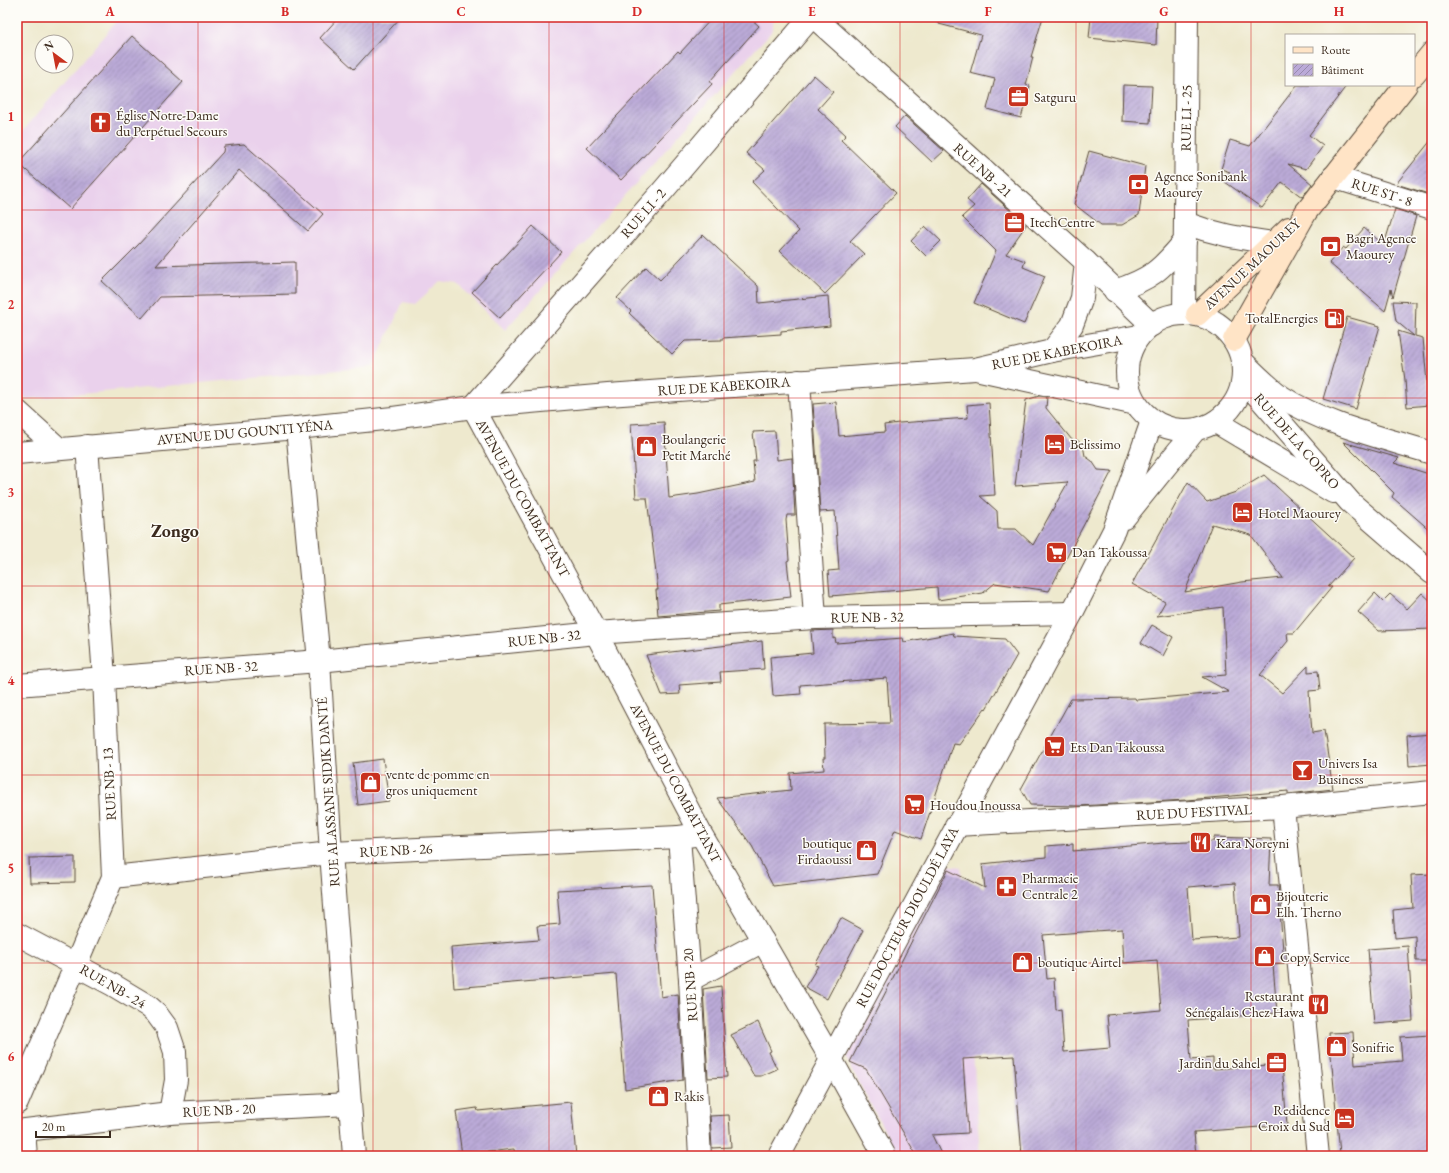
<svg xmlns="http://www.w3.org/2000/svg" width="1449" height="1173" viewBox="0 0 1449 1173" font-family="'EB Garamond',serif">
	<defs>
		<pattern id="building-hatch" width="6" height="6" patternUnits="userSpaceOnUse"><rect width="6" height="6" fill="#bbaad8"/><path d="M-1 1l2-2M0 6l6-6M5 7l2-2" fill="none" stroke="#998baf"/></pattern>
	</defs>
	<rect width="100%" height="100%" fill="#fdfcf7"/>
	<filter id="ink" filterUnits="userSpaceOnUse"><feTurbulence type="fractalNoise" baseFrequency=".025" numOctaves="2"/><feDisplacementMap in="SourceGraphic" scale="8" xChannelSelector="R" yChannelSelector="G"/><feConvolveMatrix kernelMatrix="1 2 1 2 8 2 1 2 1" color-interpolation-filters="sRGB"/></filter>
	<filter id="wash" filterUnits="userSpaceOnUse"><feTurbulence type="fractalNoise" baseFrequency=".012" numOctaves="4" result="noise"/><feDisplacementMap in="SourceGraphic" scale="16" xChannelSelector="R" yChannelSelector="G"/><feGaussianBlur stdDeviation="0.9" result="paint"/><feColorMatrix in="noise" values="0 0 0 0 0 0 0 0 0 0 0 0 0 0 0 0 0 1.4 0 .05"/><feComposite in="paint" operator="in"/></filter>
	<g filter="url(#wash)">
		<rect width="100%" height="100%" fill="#eee9ce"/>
		<g fill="#ead1ec">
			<path d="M120,17H775L771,32L505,330L458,284L440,281L415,304L403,302L373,367L27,399L17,389V138Z"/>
			<path d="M946,865L961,867L980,1156H898L846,1058Z"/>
		</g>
		<g id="blocks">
			<g fill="url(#building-hatch)" fill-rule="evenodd">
				<path d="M339,17H401L354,69L320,38Z"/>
				<path d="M713,17H749L759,26L710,81L712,84L621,180L587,148L678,51L680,53Z"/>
				<path d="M940,17H1043L1031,57H1033L1026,85L1030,86L1021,118L987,109L995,79L970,73L981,35L939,24Z"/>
				<path d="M1091,17H1157L1156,45L1089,38Z"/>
				<path d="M132,36L183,82L70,209L18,163Z"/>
				<path d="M814,75L833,92L818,109L846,135L841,140L896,193L850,241L864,254L825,294L780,251L799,231L752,182L765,170L746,153Z"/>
				<path d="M1123,85L1152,86L1150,123L1122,121Z"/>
				<path d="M1297,85H1347L1309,135L1323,146L1306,169L1288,164L1312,184L1302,197L1282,182L1262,208L1225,182L1230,172L1221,169L1230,140L1250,146Z"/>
				<path d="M905,116L944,151L932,162L895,127Z"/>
				<path d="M1432,139V195L1396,184Z"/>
				<path d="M244,144L323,214L308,231L239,170L156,266L295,262V294L160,297L142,318L102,281L138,245L223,152L224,146Z"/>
				<path d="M1089,151L1145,166L1139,215L1122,225H1101L1074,204Z"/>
				<path d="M981,184L1026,225L1006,254L1025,261L1023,267L1045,276L1024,324L974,303L996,251L962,217L974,206L967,200Z"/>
				<path d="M1395,209L1416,216L1393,297L1391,289L1385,311L1329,263L1343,247L1346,249L1364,228L1384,245Z"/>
				<path d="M533,226L561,252L500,318L472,292Z"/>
				<path d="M925,226L941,241L926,256L911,241Z"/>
				<path d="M703,235L758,286L759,303L828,296L830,326L781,331V334L722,338V340L685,341L672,354L629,313L631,311L617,298L646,267L660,280Z"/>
				<path d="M1393,301L1416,302L1415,336L1423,338L1429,405L1407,407L1405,380L1398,331L1414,336L1396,321Z"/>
				<path d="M1347,317L1380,326L1356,409L1323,399Z"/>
				<path d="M1039,396L1047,397L1046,408L1072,440H1077L1083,445L1085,456L1092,461L1098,470L1112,471L1049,591L995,583L983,593L938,600L937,587L830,596L828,571L839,570L835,511L820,512L813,404L836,402L839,436L885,432L884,425L899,423L968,418L967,405L989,403L995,495L980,496L997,511L998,529H1016L1033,545L1068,482L1015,486L1026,400Z"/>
				<path d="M664,422L669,498L698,494L755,482L753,461H756L753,432L775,431L777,460L792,458L795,515H787L786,520L789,560L787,561L791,597L719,605V611L658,616L656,590H658L647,498H636L631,424Z"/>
				<path d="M1343,442L1399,458L1394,463L1432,475V532L1392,497L1394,493Z"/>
				<path d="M1264,475L1354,558L1328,587H1332L1294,633H1287L1288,641L1260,675L1282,693L1308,666V672L1318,671L1320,690L1309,691L1312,733L1324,731L1333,789L1288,794V791L1187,800L1079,806L1030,805L1021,789L1071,699L1135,698L1136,700L1229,692L1202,677L1226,675L1223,607L1157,616L1165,602L1132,584L1188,482L1207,502L1236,492ZM1212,524L1251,535L1283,578L1242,582L1185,592Z"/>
				<path d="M1375,593L1383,601L1390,594L1407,609L1422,593L1432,602V629L1379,631L1358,612Z"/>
				<path d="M1152,625L1173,637L1163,656L1141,643Z"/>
				<path d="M833,630V639L835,638L836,643L903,638L904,642L953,633L954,636L1005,639L1017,655L986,709L985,708L959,744L953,743L921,839L895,830L877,874L773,886L752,846L717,798L791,790L790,773L824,770L823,758H825L824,724L890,723L887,678L800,685L801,694L773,696L770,657L813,653L811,631Z"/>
				<path d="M762,641L764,669L720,672L721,682L679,685L680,694L662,695L646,655Z"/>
				<path d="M1432,733V764L1409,766L1407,735Z"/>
				<path d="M383,759L389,801L358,805L353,763Z"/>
				<path d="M1214,837L1271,839L1269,885H1278L1284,964L1273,965L1277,1013L1188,1020L1191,1060L1213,1058V1069L1282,1064L1287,1125L1194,1132L1196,1156H1022L1014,1056L963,1059L968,1133L932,1135L942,1156H917L866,1069L850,1062L948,870L985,888L982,864L1046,857V846L1073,844V851L1164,843L1214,841ZM1235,883L1239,937L1192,940L1188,887ZM1122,929L1124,963L1157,960L1161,1010L1107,1015L1110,1048L1064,1052L1061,1009L1056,1010L1054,978L1047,979L1043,935Z"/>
				<path d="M75,857V882L30,883L29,858Z"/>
				<path d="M1432,874V961H1416L1415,936L1395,938L1393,910L1413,908L1411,875Z"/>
				<path d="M652,885L661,997L678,994L683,1080L625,1089L616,974L454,988L451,947L539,940L537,926L560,924L557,890Z"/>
				<path d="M841,918L863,930L827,999L805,987L818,966L815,965Z"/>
				<path d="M1408,946L1413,1021L1374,1024L1368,949Z"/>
				<path d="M721,986L727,1077L708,1078L703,989Z"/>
				<path d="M758,1022L771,1051L769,1052L777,1069L761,1076H754L731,1035Z"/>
				<path d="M1353,1032L1355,1065L1402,1061L1400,1037L1430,1035L1432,1156H1344V1153L1340,1154L1329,1033Z"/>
				<path d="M571,1102L576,1156H515L514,1149L462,1155L456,1111L477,1108L478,1111Z"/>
				<path d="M729,1115L731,1147L712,1148L710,1116Z"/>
			</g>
		</g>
	</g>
	<g filter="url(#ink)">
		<use href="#blocks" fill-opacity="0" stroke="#564738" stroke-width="1"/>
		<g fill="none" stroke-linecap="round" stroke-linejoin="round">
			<defs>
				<g id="minor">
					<path d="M811,17L661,193L473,407L596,633L701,834L831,1059L885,1156"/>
					<path d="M814,17L1086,262L1152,325"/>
					<path d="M1333,177L1432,208"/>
					<path d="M1243,362C1255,374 1268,387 1282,397C1323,424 1384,438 1432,453"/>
					<path d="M799,381L815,618"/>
					<path d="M17,411L59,449"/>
					<path d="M297,428L319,661L331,853L354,1156"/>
					<path d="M17,685L319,661L596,633L815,618L1072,613"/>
					<path d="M1283,807L1318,1156"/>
					<path d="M956,825L1283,807L1432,792"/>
					<path d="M694,835L679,837L690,980L700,1156"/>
					<path d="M113,877L331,853L679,837"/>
					<path d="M17,934L113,985L148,1006L156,1013L167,1028L175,1052L176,1080L170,1113"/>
					<path d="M690,980L763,941"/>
					<path d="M17,1103L113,877L104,677L87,446"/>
					<path d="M17,1131L170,1113L350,1104"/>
					<path d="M24,1131L26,1156"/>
				</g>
				<g id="tertiary">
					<path d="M1185,223C1217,235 1240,238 1274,243"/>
					<path d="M1115,291C1151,279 1161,270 1185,241"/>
					<circle cx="1185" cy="372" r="58"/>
					<path d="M1184,314L1187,17"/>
					<path d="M1052,351L1072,325L1082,298L1086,262"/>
					<path d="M980,370L1136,404"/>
					<path d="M1243,379L1350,502L1432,573"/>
					<path d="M1216,422L1333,492"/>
					<path d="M17,453L297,428L393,418L473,407L608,395L975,369L1052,351L1139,336"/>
					<path d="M1124,518L1195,430"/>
					<path d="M779,1156L1072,613L1114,530L1152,421"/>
				</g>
				<g id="secondary">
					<path d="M1414,75L1432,53"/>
					<path d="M1197,315L1289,228"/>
					<path d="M1234,340L1306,212L1406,85"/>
				</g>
			</defs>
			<use href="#minor" stroke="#564738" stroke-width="24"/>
			<use href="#tertiary" stroke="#564738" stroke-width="24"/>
			<use href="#secondary" stroke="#564738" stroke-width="24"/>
			<use href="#minor" stroke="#fff" stroke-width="22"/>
			<use href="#tertiary" stroke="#fff" stroke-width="22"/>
			<use href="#secondary" stroke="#ffe4c6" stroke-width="22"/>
		</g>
	</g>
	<path fill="none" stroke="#d62828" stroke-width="1" stroke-opacity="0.55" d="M198,17V1156M373,17V1156M549,17V1156M724,17V1156M900,17V1156M1076,17V1156M1251,17V1156M17,210H1432M17,398H1432M17,586H1432M17,775H1432M17,963H1432"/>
	<defs>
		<symbol id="office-square" viewBox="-11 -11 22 22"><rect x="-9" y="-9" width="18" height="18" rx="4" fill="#c8321e" stroke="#fdfcf7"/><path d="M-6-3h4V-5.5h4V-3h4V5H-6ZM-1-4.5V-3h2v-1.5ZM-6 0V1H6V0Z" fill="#fff"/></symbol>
		<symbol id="church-square" viewBox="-11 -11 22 22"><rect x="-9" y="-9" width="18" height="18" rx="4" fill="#c8321e" stroke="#fdfcf7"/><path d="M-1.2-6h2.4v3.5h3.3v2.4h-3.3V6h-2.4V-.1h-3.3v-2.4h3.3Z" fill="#fff"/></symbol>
		<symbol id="bank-square" viewBox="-11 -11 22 22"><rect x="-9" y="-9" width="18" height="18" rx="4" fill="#c8321e" stroke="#fdfcf7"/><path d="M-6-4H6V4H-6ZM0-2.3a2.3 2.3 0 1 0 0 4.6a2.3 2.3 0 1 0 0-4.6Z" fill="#fff"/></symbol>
		<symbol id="fuel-square" viewBox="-11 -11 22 22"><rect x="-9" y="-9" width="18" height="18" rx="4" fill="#c8321e" stroke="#fdfcf7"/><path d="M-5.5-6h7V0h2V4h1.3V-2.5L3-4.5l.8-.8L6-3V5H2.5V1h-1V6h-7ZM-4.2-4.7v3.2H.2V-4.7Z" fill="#fff"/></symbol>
		<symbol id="hotel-square" viewBox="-11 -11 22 22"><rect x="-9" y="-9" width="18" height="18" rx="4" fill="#c8321e" stroke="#fdfcf7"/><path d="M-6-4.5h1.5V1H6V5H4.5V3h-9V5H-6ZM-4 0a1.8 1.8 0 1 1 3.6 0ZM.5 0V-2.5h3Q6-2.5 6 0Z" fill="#fff"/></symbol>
		<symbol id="shop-square" viewBox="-11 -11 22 22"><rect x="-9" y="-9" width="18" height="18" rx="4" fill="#c8321e" stroke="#fdfcf7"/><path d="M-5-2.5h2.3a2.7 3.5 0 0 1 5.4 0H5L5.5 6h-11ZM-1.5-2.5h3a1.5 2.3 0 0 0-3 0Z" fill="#fff"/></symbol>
		<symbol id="supermarket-square" viewBox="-11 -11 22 22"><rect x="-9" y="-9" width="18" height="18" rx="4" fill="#c8321e" stroke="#fdfcf7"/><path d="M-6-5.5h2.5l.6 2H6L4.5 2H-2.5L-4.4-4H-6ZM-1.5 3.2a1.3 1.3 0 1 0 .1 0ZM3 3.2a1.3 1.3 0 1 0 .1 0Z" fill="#fff"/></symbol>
		<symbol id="bar-square" viewBox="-11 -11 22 22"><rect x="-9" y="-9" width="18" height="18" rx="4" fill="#c8321e" stroke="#fdfcf7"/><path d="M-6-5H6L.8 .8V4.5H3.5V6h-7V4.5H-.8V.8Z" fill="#fff"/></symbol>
		<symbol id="restaurant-square" viewBox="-11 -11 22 22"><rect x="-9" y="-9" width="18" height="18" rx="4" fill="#c8321e" stroke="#fdfcf7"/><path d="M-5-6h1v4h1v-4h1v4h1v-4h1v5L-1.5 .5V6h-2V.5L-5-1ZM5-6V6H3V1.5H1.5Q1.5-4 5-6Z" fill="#fff"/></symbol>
		<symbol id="pharmacy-square" viewBox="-11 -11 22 22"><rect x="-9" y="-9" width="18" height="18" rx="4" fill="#c8321e" stroke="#fdfcf7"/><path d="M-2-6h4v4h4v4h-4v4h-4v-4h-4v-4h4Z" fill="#fff"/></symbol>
	</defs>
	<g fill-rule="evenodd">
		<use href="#office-square" x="1006" y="84" width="25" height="25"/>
		<use href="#church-square" x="88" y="110" width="25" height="25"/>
		<use href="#bank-square" x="1126" y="172" width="25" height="25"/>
		<use href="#office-square" x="1002" y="210" width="25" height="25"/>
		<use href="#bank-square" x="1318" y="234" width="25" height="25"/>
		<use href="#fuel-square" x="1322" y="306" width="25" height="25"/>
		<use href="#hotel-square" x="1042" y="432" width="25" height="25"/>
		<use href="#shop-square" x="634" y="434" width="25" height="25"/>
		<use href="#hotel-square" x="1230" y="500" width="25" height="25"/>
		<use href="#supermarket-square" x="1044" y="540" width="25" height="25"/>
		<use href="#supermarket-square" x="1042" y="734" width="25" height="25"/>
		<use href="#bar-square" x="1290" y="758" width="25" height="25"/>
		<use href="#shop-square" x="358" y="770" width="25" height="25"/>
		<use href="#supermarket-square" x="902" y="792" width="25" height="25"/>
		<use href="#restaurant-square" x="1188" y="830" width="25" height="25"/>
		<use href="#shop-square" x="854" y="838" width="25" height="25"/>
		<use href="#pharmacy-square" x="994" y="874" width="25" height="25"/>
		<use href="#shop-square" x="1248" y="892" width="25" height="25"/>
		<use href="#shop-square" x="1252" y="944" width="25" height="25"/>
		<use href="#shop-square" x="1010" y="950" width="25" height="25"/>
		<use href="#restaurant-square" x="1306" y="992" width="25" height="25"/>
		<use href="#shop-square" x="1324" y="1034" width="25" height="25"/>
		<use href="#office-square" x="1264" y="1050" width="25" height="25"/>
		<use href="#shop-square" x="646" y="1084" width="25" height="25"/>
		<use href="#hotel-square" x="1332" y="1106" width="25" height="25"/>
	</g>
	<g text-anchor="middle" stroke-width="3" stroke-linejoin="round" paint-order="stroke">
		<g font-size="14" fill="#3b2a1e" stroke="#fdfcf7" text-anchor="start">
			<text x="1034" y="102">Satguru</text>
			<text x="116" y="120">Église Notre-Dame<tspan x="116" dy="16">du Perpétuel Secours</tspan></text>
			<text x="1154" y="181">Agence Sonibank<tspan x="1154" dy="16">Maourey</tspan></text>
			<text x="1030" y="227">ItechCentre</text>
			<text x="1346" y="243">Bagri Agence<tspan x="1346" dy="16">Maourey</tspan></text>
			<text x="1318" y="323" text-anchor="end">TotalEnergies</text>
			<text x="662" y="444">Boulangerie<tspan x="662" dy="16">Petit Marché</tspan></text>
			<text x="1070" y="449">Belissimo</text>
			<text x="1258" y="518">Hotel Maourey</text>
			<text x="1072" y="557">Dan Takoussa</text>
			<text x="1070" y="752">Ets Dan Takoussa</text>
			<text x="1318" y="768">Univers Isa<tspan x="1318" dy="16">Business</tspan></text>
			<text x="386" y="779">vente de pomme en<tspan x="386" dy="16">gros uniquement</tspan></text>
			<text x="930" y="810">Houdou Inoussa</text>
			<text x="852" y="848" text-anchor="end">boutique<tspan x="852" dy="16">Firdaoussi</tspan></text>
			<text x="1216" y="848">Kara Noreyni</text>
			<text x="1022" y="883">Pharmacie<tspan x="1022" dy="16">Centrale 2</tspan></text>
			<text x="1276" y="901">Bijouterie<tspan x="1276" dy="16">Elh. Therno</tspan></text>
			<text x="1280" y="962">Copy Service</text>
			<text x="1038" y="967">boutique Airtel</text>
			<text x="1304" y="1001" text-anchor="end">Restaurant<tspan x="1304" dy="16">Sénégalais Chez Hawa</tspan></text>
			<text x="1352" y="1052">Sonifrie</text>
			<text x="1260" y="1068" text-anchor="end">Jardin du Sahel</text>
			<text x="674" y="1101">Rakis</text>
			<text x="1330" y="1115" text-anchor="end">Redidence<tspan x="1330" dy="16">Croix du Sud</tspan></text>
		</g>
		<g font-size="14" fill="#3b2a1e" stroke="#fdfcf7">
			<text transform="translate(1186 118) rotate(-89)" y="5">RUE LI - 25</text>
			<text transform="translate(983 170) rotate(42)" y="5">RUE NB - 21</text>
			<text transform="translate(1382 192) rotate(18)" y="5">RUE ST - 8</text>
			<text transform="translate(643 213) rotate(-49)" y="5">RUE LI - 2</text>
			<text transform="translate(1252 264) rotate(-43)" y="5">AVENUE MAOUREY</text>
			<text transform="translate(1057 352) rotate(-11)" y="5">RUE DE KABEKOIRA</text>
			<text transform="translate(724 386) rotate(-4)" y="5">RUE DE KABEKOIRA</text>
			<text transform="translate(245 432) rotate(-5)" y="5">AVENUE DU GOUNTI YÉNA</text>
			<text transform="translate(1297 441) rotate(49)" y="5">RUE DE LA COPRO</text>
			<text transform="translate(523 498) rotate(61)" y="5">AVENUE DU COMBATTANT</text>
			<text transform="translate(867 617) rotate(-1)" y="5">RUE NB - 32</text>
			<text transform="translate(544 638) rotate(-6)" y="5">RUE NB - 32</text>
			<text transform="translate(221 668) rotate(-4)" y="5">RUE NB - 32</text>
			<text transform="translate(676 783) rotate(62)" y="5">AVENUE DU COMBATTANT</text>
			<text transform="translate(109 784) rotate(-93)" y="5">RUE NB - 13</text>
			<text transform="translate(328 792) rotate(-94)" y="5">RUE ALASSANE SIDIK DANTÉ</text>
			<text transform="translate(1194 812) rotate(-3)" y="5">RUE DU FESTIVAL</text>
			<text transform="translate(396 850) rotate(-3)" y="5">RUE NB - 26</text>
			<text transform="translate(907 917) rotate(-62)" y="5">RUE DOCTEUR DIOULDÉ LAYA</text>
			<text transform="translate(690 985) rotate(-94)" y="5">RUE NB - 20</text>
			<text transform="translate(113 986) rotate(30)" y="5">RUE NB - 24</text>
			<text transform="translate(219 1110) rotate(-3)" y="5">RUE NB - 20</text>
		</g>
		<g font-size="18" font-weight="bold" fill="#3b2a1e" stroke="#fdfcf7">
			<text x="175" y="537">Zongo</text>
		</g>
	</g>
	<rect width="1449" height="1173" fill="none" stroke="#fdfcf7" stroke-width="44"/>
	<rect x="1285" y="34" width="130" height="52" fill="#fdfcf7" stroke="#afa8a0"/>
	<rect x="1293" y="47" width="20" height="6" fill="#ffe4c6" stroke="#afa8a0"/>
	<text x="1321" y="54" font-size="12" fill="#3b2a1e">Route</text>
	<rect x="1293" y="64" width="20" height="12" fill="url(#building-hatch)" stroke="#afa8a0"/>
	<text x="1321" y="74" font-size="12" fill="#3b2a1e">Bâtiment</text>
	<g transform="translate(54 54) rotate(328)"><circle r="19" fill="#fdfcf7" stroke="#afa8a0"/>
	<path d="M0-3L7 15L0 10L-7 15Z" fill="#c8321e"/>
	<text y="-6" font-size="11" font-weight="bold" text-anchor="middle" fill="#3b2a1e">N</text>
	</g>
	<path d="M36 1131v6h74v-6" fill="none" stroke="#3b2a1e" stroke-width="2"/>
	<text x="42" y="1131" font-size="12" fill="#3b2a1e" stroke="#fdfcf7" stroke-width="3" paint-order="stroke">20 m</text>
	<rect x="22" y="22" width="1405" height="1129" fill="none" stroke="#d62828" stroke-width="1.5"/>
	<g font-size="13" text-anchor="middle" font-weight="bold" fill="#d62828">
		<text x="110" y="16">A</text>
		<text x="285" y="16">B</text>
		<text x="461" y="16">C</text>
		<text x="637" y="16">D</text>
		<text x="812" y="16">E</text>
		<text x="988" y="16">F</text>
		<text x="1164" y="16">G</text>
		<text x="1339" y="16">H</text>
		<text x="11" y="121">1</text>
		<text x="11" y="309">2</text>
		<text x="11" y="497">3</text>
		<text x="11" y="685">4</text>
		<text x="11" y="873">5</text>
		<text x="11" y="1061">6</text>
	</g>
</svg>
